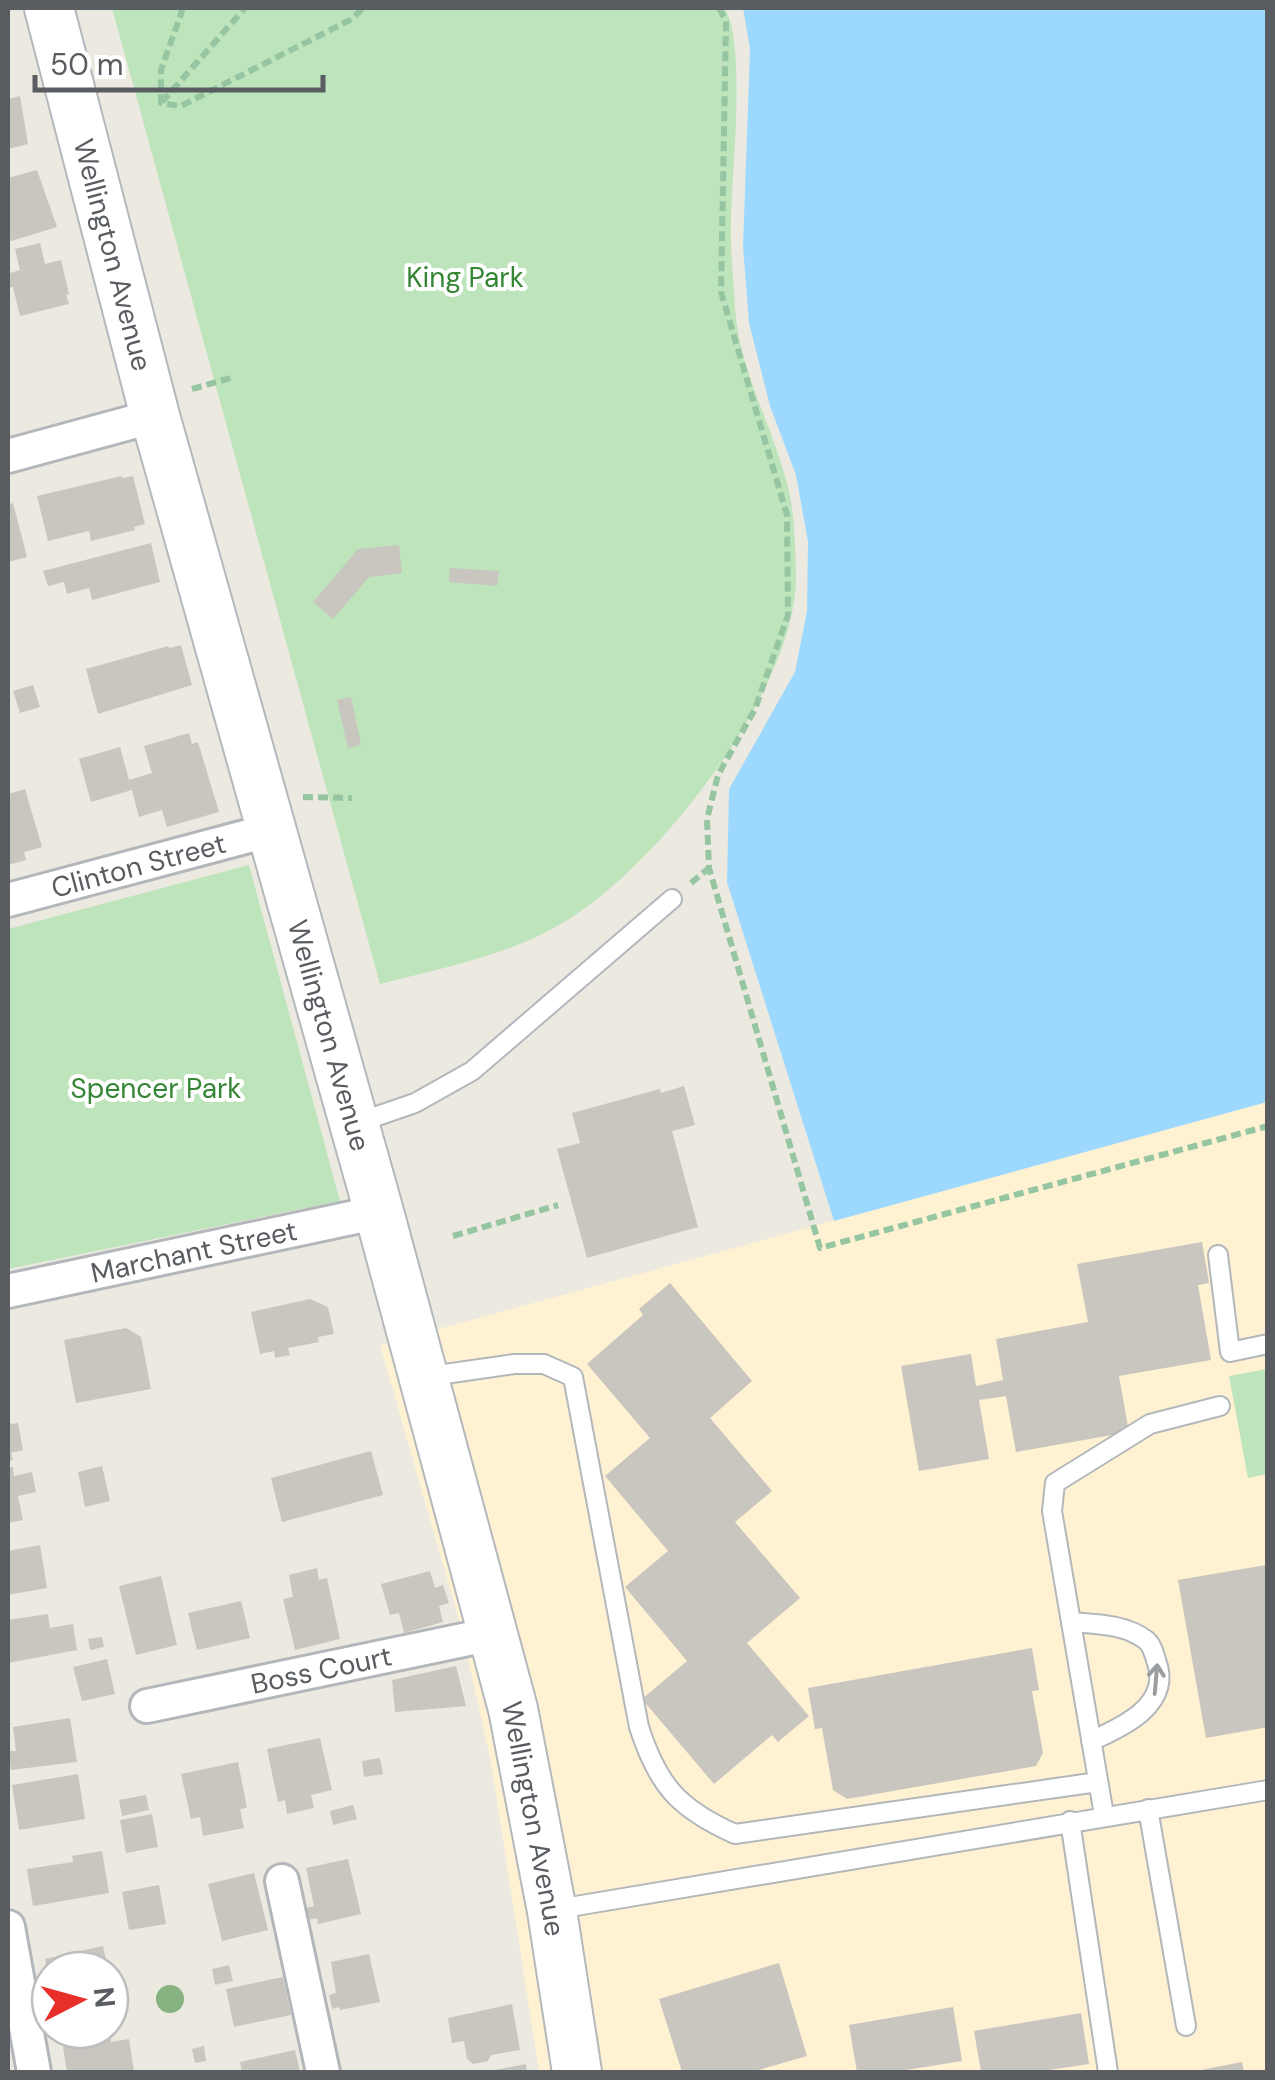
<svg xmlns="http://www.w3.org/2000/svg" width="1275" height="2080" viewBox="0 0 1275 2080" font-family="'DM Sans',sans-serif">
	<rect width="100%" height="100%" fill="#ece9e0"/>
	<path fill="#fef2d3" d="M1267,1102V2072H539L491,1762L461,1627L380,1345Z"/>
	<g fill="#bee4bc">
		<path d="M112,8H725C747,49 731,173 731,225C730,252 734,280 735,308C739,373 777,433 790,496C795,520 795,548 796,572C799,684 667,853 578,913C521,953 446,967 380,984Z"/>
		<path d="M249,865L340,1201L8,1269V929Z"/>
		<path d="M1267,1369V1474L1248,1478L1229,1376Z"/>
	</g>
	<path fill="#9dd9ff" d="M743,8H1267V1102L834,1221L727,882L729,789L795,672L807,611L808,542L796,475L770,406L749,323L743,246L750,49Z"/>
	<g fill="#c9c5bf">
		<path d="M20,96L28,144L8,149V99Z"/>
		<path d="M37,170L57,227L8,242V178Z"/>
		<path d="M40,243L45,264L61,260L69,294L66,295L69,304L20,316L13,287L8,288L10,273L20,270L15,249Z"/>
		<path d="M122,476V478L133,476L145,524L134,527L135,530L91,541L89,531L48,541L37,496Z"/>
		<path d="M13,503L27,557L8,562V505Z"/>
		<path d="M151,543L160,582L92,600L89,588L67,594L64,582L48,586L43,571Z"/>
		<path d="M399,545L402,573L369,577L333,619L313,602L358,549Z"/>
		<path d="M450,568L499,571L497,586L449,582Z"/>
		<path d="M181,645L192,685L98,714L86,669L168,646L169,648Z"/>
		<path d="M33,685L40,707L20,713L13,691Z"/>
		<path d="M351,697L361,745L348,748L337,700Z"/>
		<path d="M189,733L192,744L198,742L219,812L167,827L162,810L139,817L132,790L91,802L79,759L120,747L129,780L152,773L144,746Z"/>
		<path d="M25,789L42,847L24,852L26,860L8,865V794Z"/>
		<path d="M684,1086L695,1125L672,1131L698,1227L587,1258L557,1149L580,1143L572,1113L660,1089L661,1093Z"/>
		<path d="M1202,1242L1209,1283L1198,1285L1211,1360L1119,1376L1129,1432L1016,1452L1006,1396L979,1400L989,1459L919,1471L901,1366L971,1354L976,1386L1003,1380L996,1339L1088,1322L1077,1264Z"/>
		<path d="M670,1283L752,1381L710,1418L772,1491L735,1522L800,1598L747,1643L809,1716L778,1742L772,1735L714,1784L642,1699L687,1661L625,1587L668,1551L605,1476L650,1438L587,1364L643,1315L639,1309Z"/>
		<path d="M310,1299L328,1307L334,1334L318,1337L319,1342L288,1348L290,1355L275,1358L274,1351L260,1354L251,1312Z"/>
		<path d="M126,1328L141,1337L151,1389L76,1403L64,1340Z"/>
		<path d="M8,1417L11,1424L18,1423L23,1450L11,1453L13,1460L8,1461Z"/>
		<path d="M371,1451L383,1495L282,1522L271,1478Z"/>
		<path d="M102,1466L110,1501L85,1507L78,1472Z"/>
		<path d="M13,1467L14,1476L32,1472L36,1492L18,1496L23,1520L8,1523V1468Z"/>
		<path d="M40,1545L47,1588L8,1595V1551Z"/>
		<path d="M1266,1565L1268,1727L1206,1738L1178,1580Z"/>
		<path d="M317,1568L319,1580L327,1578L340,1639L295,1650L283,1599L293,1597L289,1575Z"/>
		<path d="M430,1571L435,1588L443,1585L449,1603L439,1606L443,1622L404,1633L399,1613L390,1615L381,1584Z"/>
		<path d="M161,1576L177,1645L136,1655L119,1586Z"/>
		<path d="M241,1601L250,1638L197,1650L188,1613Z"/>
		<path d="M48,1614L50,1628L73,1624L77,1650L8,1663V1620Z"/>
		<path d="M102,1637L104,1647L90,1650L88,1639Z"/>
		<path d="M1032,1648L1039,1690L1032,1691L1043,1753L1036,1766L847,1799L833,1790L822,1728L815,1729L808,1688Z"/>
		<path d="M107,1659L115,1694L82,1701L73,1667Z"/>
		<path d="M456,1666L466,1706L395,1712L392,1680Z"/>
		<path d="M70,1718L77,1762L11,1770L8,1751H16L13,1727Z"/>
		<path d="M320,1738L332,1790L311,1795L314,1808L287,1814L285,1800L278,1802L267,1749Z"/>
		<path d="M380,1758L383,1774L364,1777L362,1761Z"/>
		<path d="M238,1762L247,1808L240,1809L244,1828L203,1836L200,1817L191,1819L181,1774Z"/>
		<path d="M78,1774L85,1819L19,1830L12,1785Z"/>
		<path d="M146,1795L149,1810L122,1816L119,1800Z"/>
		<path d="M353,1805L357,1819L333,1825L330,1811Z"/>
		<path d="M152,1814L158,1847L126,1853L120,1820Z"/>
		<path d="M102,1851L109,1893L33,1906L27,1869L73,1862L72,1856Z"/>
		<path d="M348,1859L361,1914L318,1924L317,1918L308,1920L306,1908L314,1906L306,1868Z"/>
		<path d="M254,1873L268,1930L222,1941L208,1884Z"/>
		<path d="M159,1885L166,1924L129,1930L122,1892Z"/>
		<path d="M103,1946L108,1970H50L48,1978L45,1959Z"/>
		<path d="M369,1954L380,2002L340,2010L339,2007L332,2009L329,1995L336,1993L331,1962Z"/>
		<path d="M779,1963L807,2056L752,2072H682L659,1999Z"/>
		<path d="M229,1965L233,1981L215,1985L212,1969Z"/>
		<path d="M283,1977L291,2015L234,2027L226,1989Z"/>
		<path d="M512,2004L520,2050L491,2055L488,2061L473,2064L467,2059L464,2041L452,2043L448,2018Z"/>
		<path d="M953,2007L962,2061L894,2072H857L849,2025Z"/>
		<path d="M1081,2013L1089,2064L1036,2072H981L974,2031Z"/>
		<path d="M53,2030H95L96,2032L61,2038H54Z"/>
		<path d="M111,2039V2042L129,2039L134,2071L67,2072L63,2047Z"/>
		<path d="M204,2046L206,2061L195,2063L192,2049Z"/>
		<path d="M295,2050L300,2072H242L240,2062Z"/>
		<path d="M1242,2062L1244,2072H1196V2071Z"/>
		<path d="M526,2064L527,2072H490V2071Z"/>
	</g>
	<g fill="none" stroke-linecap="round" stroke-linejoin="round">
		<defs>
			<g id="service">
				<path d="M354,1124L415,1103L472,1071L672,899"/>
				<path d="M1218,1255L1230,1352L1268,1344"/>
				<path d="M424,1377L514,1364H544L573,1377L639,1727C658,1786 679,1809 735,1834L1098,1782"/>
				<path d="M1071,1622C1096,1624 1125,1624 1146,1640C1152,1645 1154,1653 1156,1660C1173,1704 1123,1727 1091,1741"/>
				<path d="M1148,1809L1186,2026"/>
				<path d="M1104,1815L1052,1511L1055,1483L1150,1424L1220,1406"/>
				<path d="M1070,1821L1108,2072"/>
				<path d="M552,1910L1268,1790"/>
			</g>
			<g id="minor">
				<path d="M8,456L155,416"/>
				<path id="s1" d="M8,900L271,830"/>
				<path id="s2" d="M8,1291L379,1212"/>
				<path id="s3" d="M147,1706L492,1634"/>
				<path d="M282,1881L323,2072"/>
				<path d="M8,1927L34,2072"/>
			</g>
			<g id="secondary">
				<path id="s4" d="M49,8L155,416L379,1212L513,1709L552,1911L577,2072"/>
			</g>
		</defs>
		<use href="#service" stroke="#b3b7bb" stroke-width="22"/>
		<use href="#minor" stroke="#b3b7bb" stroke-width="38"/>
		<use href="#secondary" stroke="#b4b8bd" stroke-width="52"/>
		<g stroke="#95c5a1" stroke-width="6" stroke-dasharray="10 5" stroke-linecap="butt">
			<path d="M183,8L161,70V103L181,106L352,19L363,8"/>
			<path d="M719,8L726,21L721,292L787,515L788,615L755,709L718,775L707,819L709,868L820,1248L1268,1126"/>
			<path d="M162,102L245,8"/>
			<path d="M192,389L234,377"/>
			<path d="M303,797L352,798"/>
			<path d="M691,883L709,868"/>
			<path d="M453,1236L558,1205"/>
		</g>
		<use href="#service" stroke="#fff" stroke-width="18"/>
		<use href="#minor" stroke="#fff" stroke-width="32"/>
		<use href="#secondary" stroke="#fff" stroke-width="48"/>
	</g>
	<circle fill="#87b281" cx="170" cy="1999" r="14"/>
	<defs><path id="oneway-shaft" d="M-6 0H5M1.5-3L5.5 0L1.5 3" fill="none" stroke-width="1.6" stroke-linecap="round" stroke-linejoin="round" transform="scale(2.5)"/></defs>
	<use stroke="#9b9ea0" href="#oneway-shaft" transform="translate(1156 1679) rotate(-85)"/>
	<g text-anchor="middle" stroke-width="8" stroke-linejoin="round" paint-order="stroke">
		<g font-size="28" fill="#595d61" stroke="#fff">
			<text dy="10" stroke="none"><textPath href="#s4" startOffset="255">Wellington Avenue</textPath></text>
			<text dy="10" stroke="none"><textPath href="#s1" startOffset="135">Clinton Street</textPath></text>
			<text dy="10" stroke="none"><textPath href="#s4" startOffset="1065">Wellington Avenue</textPath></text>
			<text dy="10" stroke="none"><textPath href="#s2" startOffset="190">Marchant Street</textPath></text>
			<text dy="10" stroke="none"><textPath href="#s3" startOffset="178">Boss Court</textPath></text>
			<text dy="10" stroke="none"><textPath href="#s4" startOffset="1875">Wellington Avenue</textPath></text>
		</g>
		<g font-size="28" fill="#348534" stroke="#fff">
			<text x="465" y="287">King Park</text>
			<text x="156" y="1098">Spencer Park</text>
		</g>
	</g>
	<rect width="1275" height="2080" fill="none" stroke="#595d61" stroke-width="20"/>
	<g transform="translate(80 2000) rotate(84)"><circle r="48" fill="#ffffff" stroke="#bdbec0" stroke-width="2.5"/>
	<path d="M0-8L18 38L0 25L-18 38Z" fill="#e92f29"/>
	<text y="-15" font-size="28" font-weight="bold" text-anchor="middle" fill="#595d61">N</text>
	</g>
	<path d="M35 75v15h288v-15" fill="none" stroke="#595d61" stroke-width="5"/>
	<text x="50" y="75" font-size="30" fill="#595d61" stroke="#ffffff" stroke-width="8" paint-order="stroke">50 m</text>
</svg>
